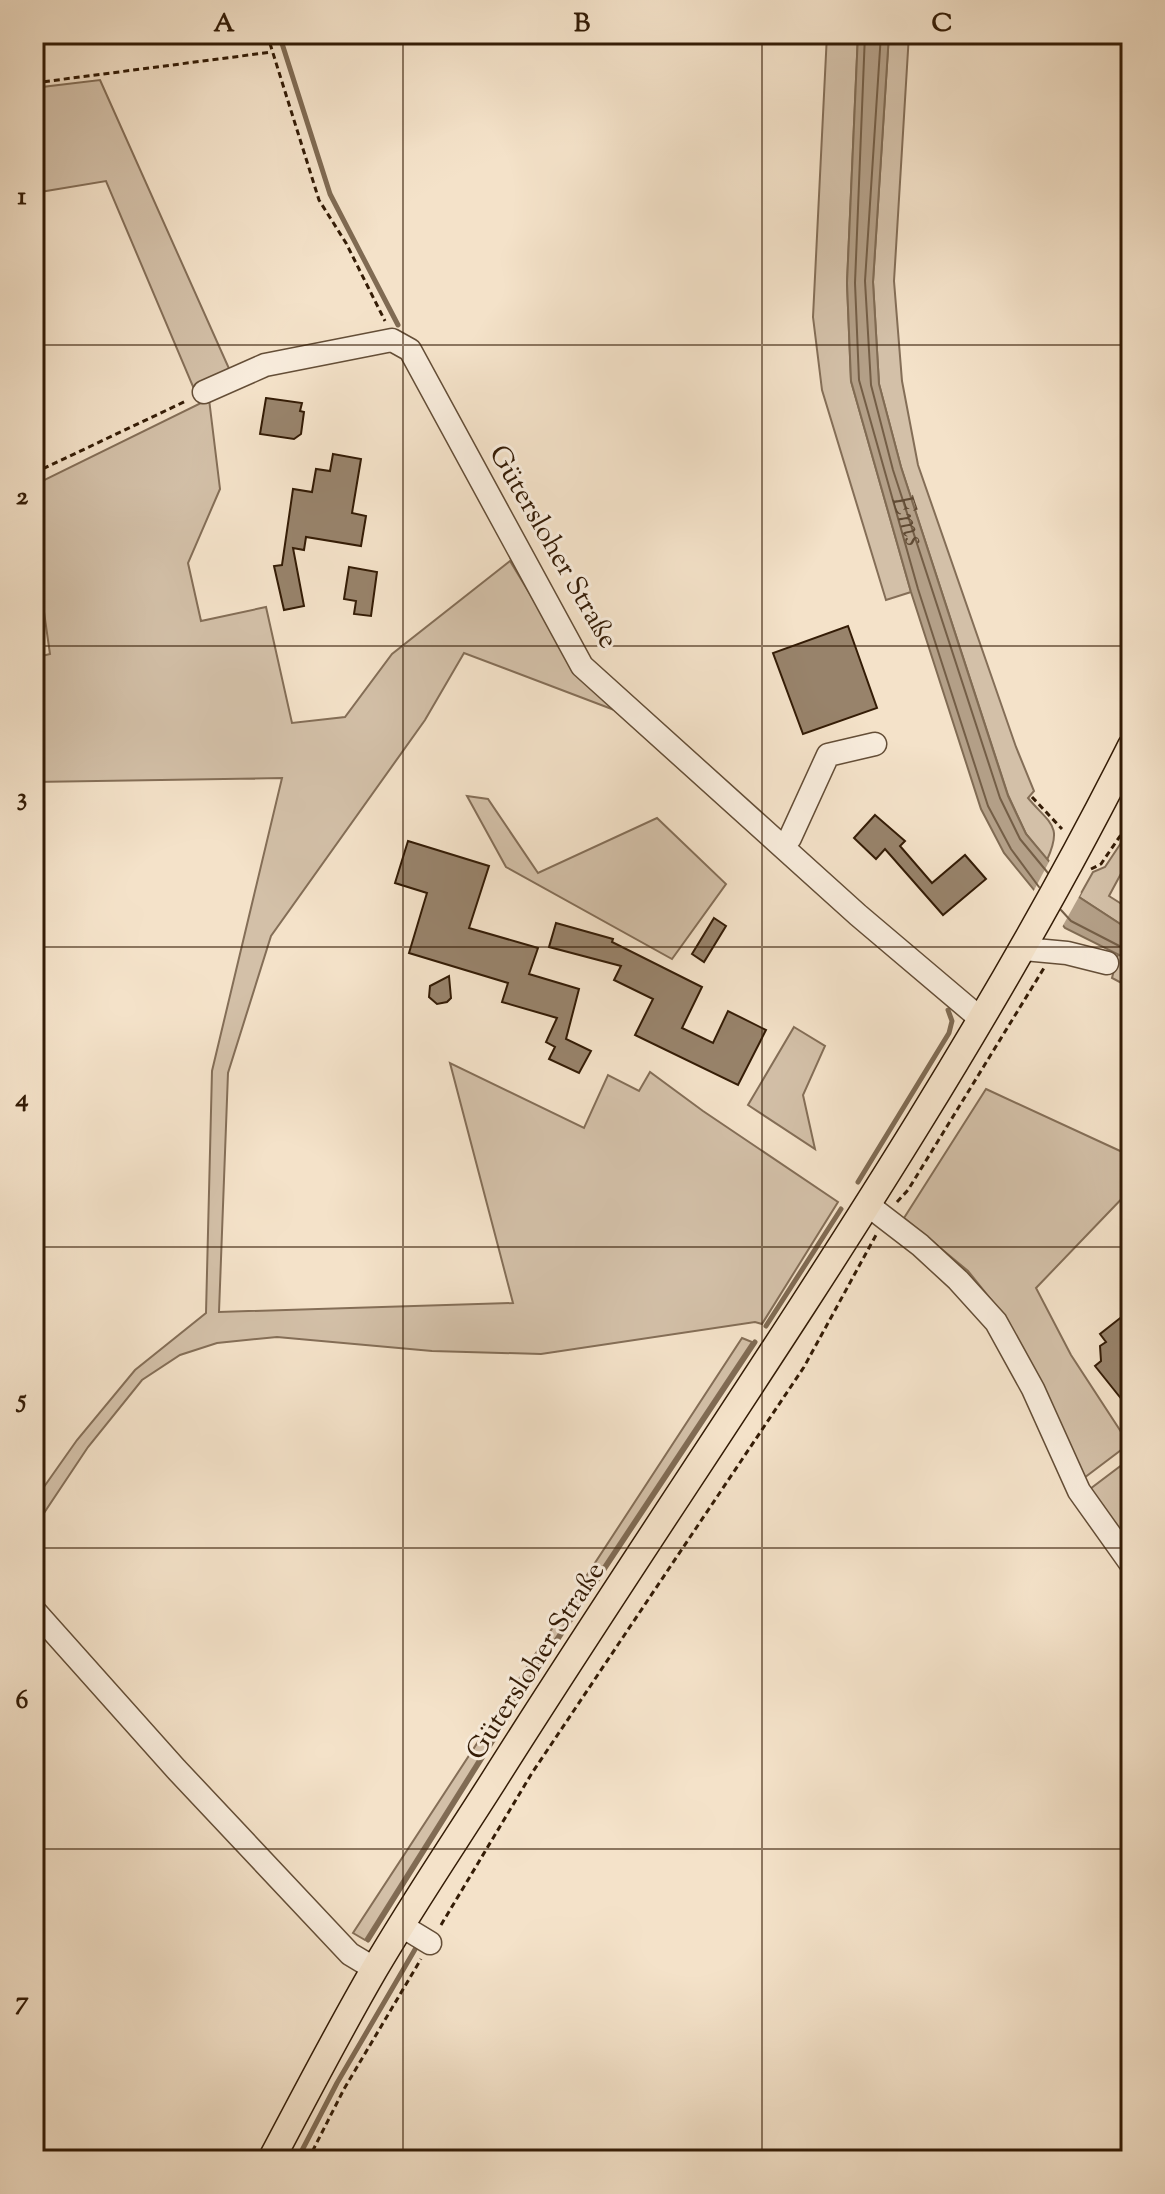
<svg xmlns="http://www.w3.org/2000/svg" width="1165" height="2194" viewBox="0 0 1165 2194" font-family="'Sorts Mill Goudy',serif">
	<rect width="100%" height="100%" fill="#f4e2c9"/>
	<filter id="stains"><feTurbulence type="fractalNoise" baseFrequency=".0025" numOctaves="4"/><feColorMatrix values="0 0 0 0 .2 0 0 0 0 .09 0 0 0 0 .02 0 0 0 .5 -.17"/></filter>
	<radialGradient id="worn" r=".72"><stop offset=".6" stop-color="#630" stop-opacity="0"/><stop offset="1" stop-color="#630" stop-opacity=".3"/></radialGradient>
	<g fill="#d3c0a8" stroke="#846e57" stroke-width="2">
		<path d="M827,34H858L847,283L851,381L911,592L886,600L822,390L813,317Z"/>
		<path d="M889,34H909L894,281L902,381L918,465L1016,747L1034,791L1028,798C1050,824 1063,825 1047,860L1026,834L1008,795L901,467L879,384L873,282Z"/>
		<path d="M100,80L231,373L194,389L106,181L34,193V88Z"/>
		<path d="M209,399L220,489L188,563L201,621L266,607L292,723L345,717L392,654L510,561L578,673L617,711L464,653L425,720L271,936L228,1073L219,1312L513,1303L450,1063L584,1128L608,1075L639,1091L650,1072L703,1111L838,1202L762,1324L755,1322L541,1354L432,1351L277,1337L217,1343L180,1355L142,1380L88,1447L34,1528V1501L77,1440L135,1370L206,1313L212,1071L282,778L34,782V658L50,654L34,542V485Z"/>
		<path d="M467,796L488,799L538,873L657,818L726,884L672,959L506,867Z"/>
		<path d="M1131,828V855L1109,896L1131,910V931L1079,897L1093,872L1105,867Z"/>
		<path d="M1118,954L1131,961V988L1112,978Z"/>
		<path d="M794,1027L825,1046L803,1095L815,1149L748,1105Z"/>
		<path d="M986,1089L1131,1156V1189L1036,1288L1071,1355L1129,1444L1084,1478L1005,1317L968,1271L904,1218Z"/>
		<path d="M42,1122L37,1185H34V1124Z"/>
		<path d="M742,1338L752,1342L532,1674L365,1940L353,1933Z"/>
		<path d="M1131,1458V1473L1125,1498L1131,1504V1550L1090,1489Z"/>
	</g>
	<path fill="#b39f87" stroke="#806b53" stroke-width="2" d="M858,34H889L873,282L879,384L901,467L1008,796L1026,834L1079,897L1131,931V961L1065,928L1004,853L981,809L911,592L851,381L847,283Z"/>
	<path fill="#f4e2c9" d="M1051,858L1081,893L1061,929L1031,896Z"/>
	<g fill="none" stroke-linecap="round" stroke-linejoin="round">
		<g stroke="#745e46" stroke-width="2">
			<path d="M865,34L855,283L859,380L918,589L988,806L1011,849L1039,887"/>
			<path id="s1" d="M881,34L865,281L871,385L893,470L1000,798L1020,839L1048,873"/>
			<path d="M1061,910L1071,921L1131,952"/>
		</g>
		<g stroke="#806b53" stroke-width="5">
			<path d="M279,34L330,194L398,325"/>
			<path d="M858,1182L949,1033L952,1021L948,1010"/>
			<path d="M766,1326L841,1209"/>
			<path d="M368,1940L534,1675L755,1342"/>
			<path d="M297,2160L337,2083L417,1946"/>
		</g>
	</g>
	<g fill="#98836b" stroke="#341c06" stroke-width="2">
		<path d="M266,398L302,403L300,411L304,412L301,434L294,439L260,434Z"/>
		<path d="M333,454L361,459L352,513L366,516L361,546L306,537L304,550L293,548L304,606L284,610L274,566L282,565L293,489L312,492L316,469L330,471Z"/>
		<path d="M349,567L377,572L371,616L354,614L356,601L344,599Z"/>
		<path d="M848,626L877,708L803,734L773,653Z"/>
		<path d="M875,815L905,841L900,846L932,883L965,855L986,879L943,915L885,849L876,859L854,838Z"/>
		<path d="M408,841L489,866L469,928L538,948L529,974L579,989L566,1039L591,1051L579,1073L549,1059L555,1047L546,1042L557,1018L502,1002L508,983L409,953L427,893L395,883Z"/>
		<path d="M714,918L726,926L704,962L692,954Z"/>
		<path d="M556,923L613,939L612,942L702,987L682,1028L713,1043L728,1011L766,1030L738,1085L635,1035L653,999L614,980L621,966L549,947Z"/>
		<path d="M449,976L451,998L447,1002L437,1004L429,997L430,986Z"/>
		<path d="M1124,1315L1131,1323V1411L1095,1366L1101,1361L1100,1346L1106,1342L1100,1334Z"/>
	</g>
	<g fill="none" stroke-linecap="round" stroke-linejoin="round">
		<defs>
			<g id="minor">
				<path d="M204,392L265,365L392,340L410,350L582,666L858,915L982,1020"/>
				<path d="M783,845L790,838L828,755L875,744"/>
				<path d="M1024,949L1067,953L1107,963"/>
				<path d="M868,1205L920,1245L958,1280L996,1322L1033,1389L1079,1491L1131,1564"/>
				<path d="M34,1610L176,1769L350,1954L375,1969"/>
				<path d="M402,1926L430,1943"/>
			</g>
			<path id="major" d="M271,2160C305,2096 338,2032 374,1970C412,1905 454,1843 494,1780C710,1437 949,1109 1131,746"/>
		</defs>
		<use href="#minor" stroke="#644e37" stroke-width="25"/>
		<use href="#major" stroke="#341c06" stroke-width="29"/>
		<g stroke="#341c06" stroke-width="3" stroke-dasharray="6 4" stroke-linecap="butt">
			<path d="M267,34L319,200L346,243L385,321"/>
			<path d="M34,83L272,52"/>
			<path d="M34,473L186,401"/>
			<path d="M1032,797L1062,829"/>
			<path d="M1091,869L1101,864L1131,820"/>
			<path d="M897,1202L908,1190L1044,968"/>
			<path d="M441,1925L532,1773L804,1367L876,1235"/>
			<path d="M308,2160L344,2089L421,1959"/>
		</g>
		<use href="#minor" stroke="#f8ecdc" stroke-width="22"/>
		<use href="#major" stroke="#f4e2c9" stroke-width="26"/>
	</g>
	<path fill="none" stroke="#341c06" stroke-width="2" stroke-opacity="0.55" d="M403,34V2160M762,34V2160M34,345H1131M34,646H1131M34,947H1131M34,1247H1131M34,1548H1131M34,1849H1131"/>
	<g text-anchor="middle" stroke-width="6" stroke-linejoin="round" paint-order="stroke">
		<g font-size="28" fill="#341c06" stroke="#f8ecdc">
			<text transform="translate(555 546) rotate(60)" y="10">Gütersloher Straße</text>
			<text transform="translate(534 1660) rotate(-57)" y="10">Gütersloher Straße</text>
		</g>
		<g font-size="30" font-style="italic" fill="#604a33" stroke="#f8ecdc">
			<text dy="10" stroke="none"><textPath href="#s1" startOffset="492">Ems</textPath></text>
		</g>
	</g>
	<rect width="1165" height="2194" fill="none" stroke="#f4e2c9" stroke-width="88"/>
	<rect x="44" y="44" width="1077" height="2106" fill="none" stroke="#341c06" stroke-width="3"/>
	<g font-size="26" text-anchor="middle" font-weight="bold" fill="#341c06">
		<text x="224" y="31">A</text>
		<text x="582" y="31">B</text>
		<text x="942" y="31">C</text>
		<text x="22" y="204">1</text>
		<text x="22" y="504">2</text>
		<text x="22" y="805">3</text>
		<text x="22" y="1106">4</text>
		<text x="22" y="1407">5</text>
		<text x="22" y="1708">6</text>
		<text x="22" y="2009">7</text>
	</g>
	<rect width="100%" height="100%" filter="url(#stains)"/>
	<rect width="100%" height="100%" fill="url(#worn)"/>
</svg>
